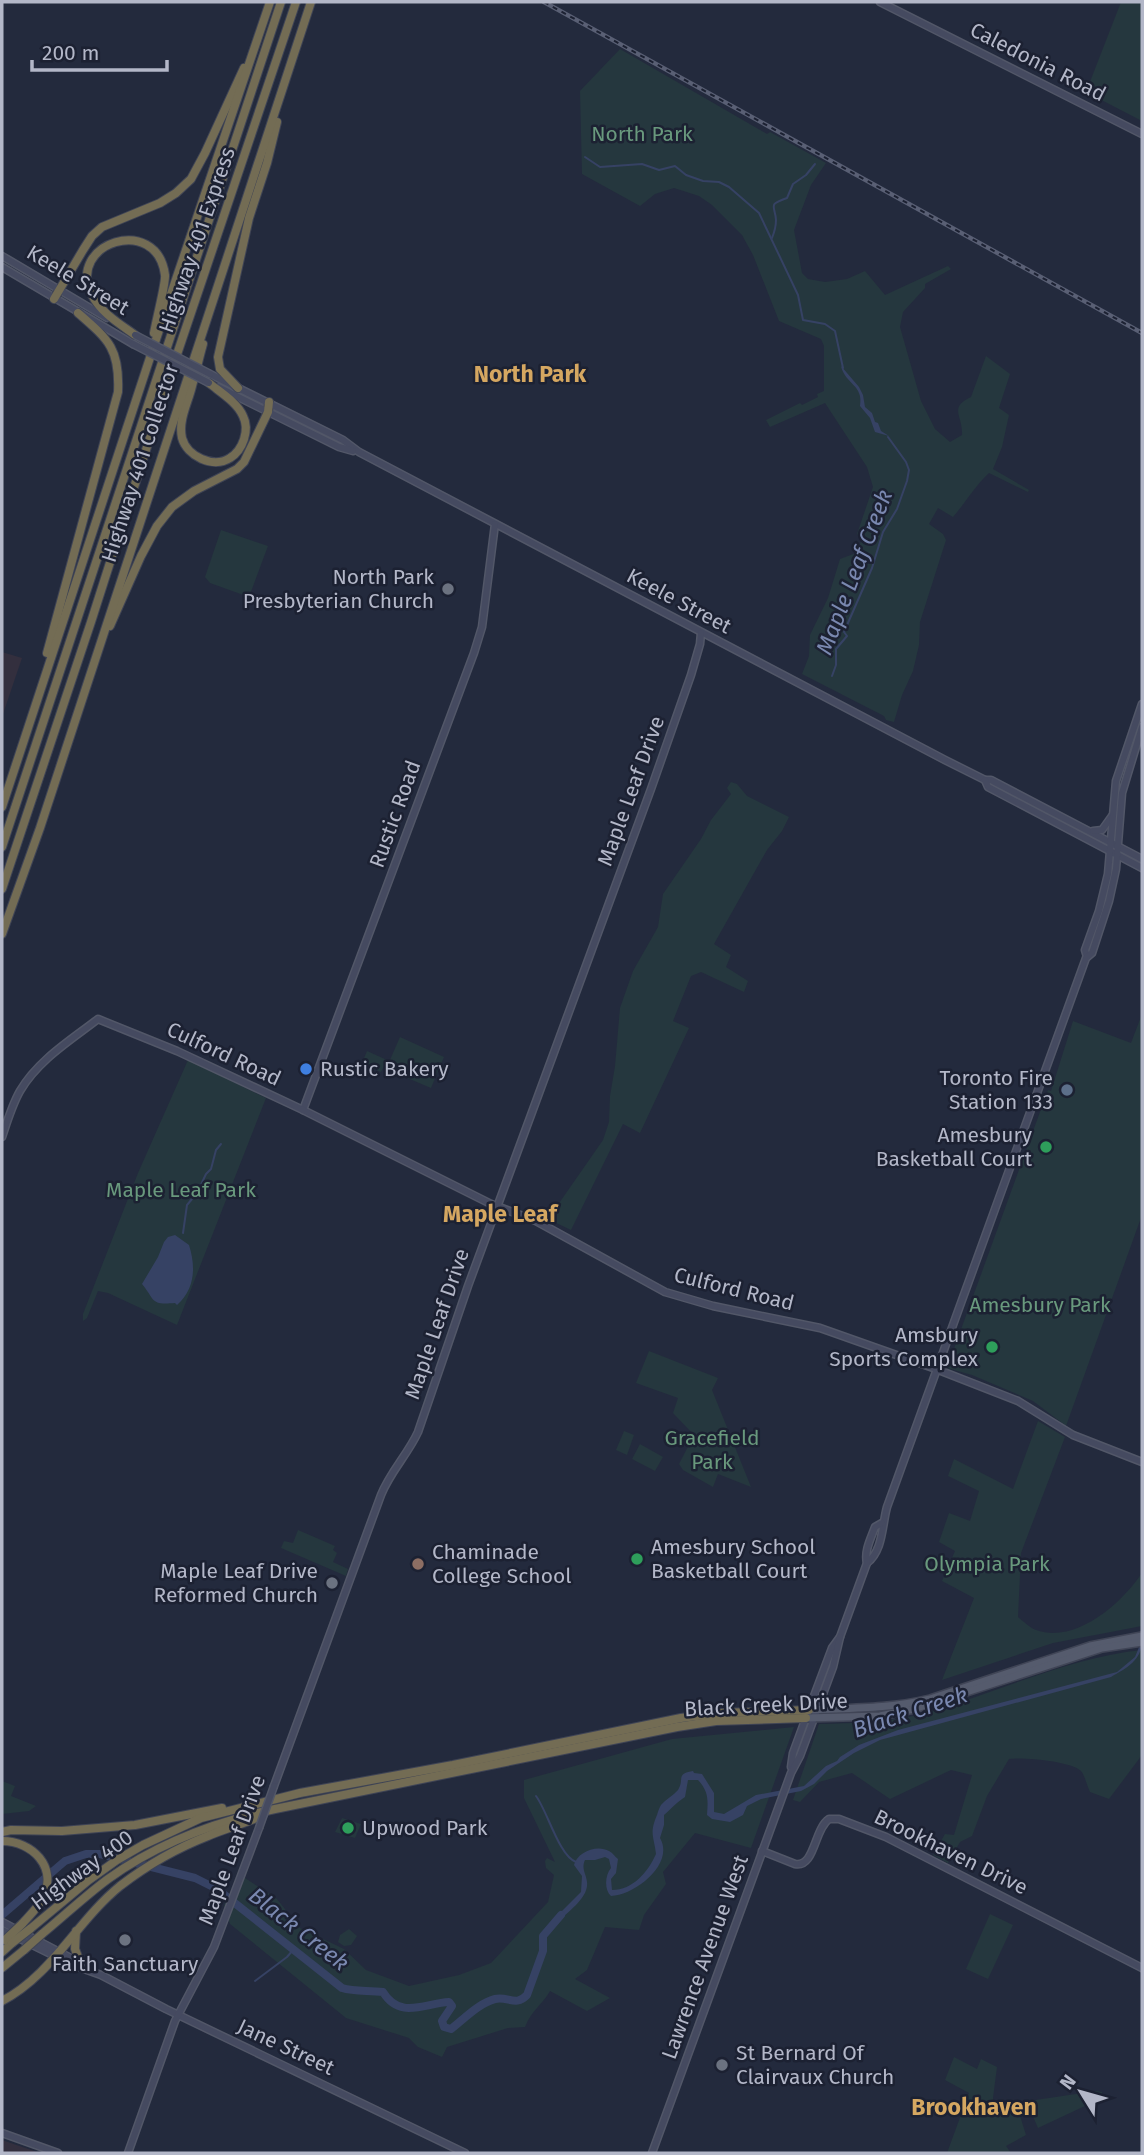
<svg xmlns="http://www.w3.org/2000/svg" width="1144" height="2155" viewBox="0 0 1144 2155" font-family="'Fira Sans',sans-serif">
	<rect width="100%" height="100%" fill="#232a3d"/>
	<g fill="#332f3e">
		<path d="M2,652L22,658L2,717Z"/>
		<path d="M2,2140L40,2153H2Z"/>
	</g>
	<g fill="#25373e">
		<path d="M1121,2H1142V121L1086,92Z"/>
		<path d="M620,49L767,134L770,132L826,163L811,185L794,230L802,273L808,279L825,282L847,279L865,271L885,295L948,266L951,269L925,284V288L903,312L900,327L921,401L935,429L950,442L962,435C963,415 948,408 971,397L986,356L1010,374L999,408L1009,415L1002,447L993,469L1029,490L1028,492L989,473C975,486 966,502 953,517L938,508L929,524L943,534L946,540L920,622L919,645L913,671L902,695L894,722L886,720L884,716L802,674L809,656L810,635L828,598L840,559L856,553L862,539L857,534L873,487L867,467L825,403L770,427L766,420L800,403L802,405L818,397L817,394L824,391V346L821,339L779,321L753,255L742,235L712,205L699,196L674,188L655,194L640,206L582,174L580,91Z"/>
		<path d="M221,530L268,546L249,597L210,583L205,577Z"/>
		<path d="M731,782L737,784L747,796L789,817L782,831L767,850L714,944L731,955L726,967L748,981L744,992L701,972L691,976L673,1021L689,1028L640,1133L623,1124L571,1230L548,1219L603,1140L609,1122L610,1096L615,1066L620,1008L633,971L658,927L663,894L701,839L711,820L731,794L727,788Z"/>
		<path d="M1142,1014V1215L1066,1426L1033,1401L972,1375L947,1368L1048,1090L1051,1091L1073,1021L1131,1043Z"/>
		<path d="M400,1037L444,1057L431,1088L386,1069Z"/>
		<path d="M367,1051L387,1060L381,1072L362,1063Z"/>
		<path d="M188,1060L266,1098L177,1325L108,1293L98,1291L87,1318L83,1321V1314L138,1173Z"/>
		<path d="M649,1351L718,1378L712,1390L751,1487L718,1474L713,1487L683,1470L679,1464L694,1435L673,1413L678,1398L636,1383Z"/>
		<path d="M1038,1421L1065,1437L1021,1553L1018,1617C1023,1621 1030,1628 1036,1630C1076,1644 1121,1604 1142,1573V1626L1053,1643L942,1680L974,1598L942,1581L955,1551L939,1542L949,1513L970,1521L979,1491L948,1476L954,1459L1013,1489Z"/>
		<path d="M624,1431L634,1435L627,1455L616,1450Z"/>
		<path d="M640,1444L663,1457L655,1471L632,1459Z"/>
		<path d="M298,1530L335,1546L333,1550L337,1553L333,1562L348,1569L346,1576L281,1548L284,1541L293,1543Z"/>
		<path d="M1142,1650V1755L1109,1799L1090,1792C1087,1786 1085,1776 1081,1771C1071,1761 1022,1757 1009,1759L987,1796L972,1836L960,1842L948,1863L933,1855L945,1834L954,1835L972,1775L951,1770L890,1799L852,1773L819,1782L800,1802L793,1800L819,1724C853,1723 888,1723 921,1714C995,1694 1066,1658 1142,1650Z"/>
		<path d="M794,1727L751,1848L695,1833L663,1872L666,1884L644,1915L639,1930L605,1927L587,1970L575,1979L610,1998L587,2011L550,1991C542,2005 531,2011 525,2027L508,2028L447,2047L442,2057L418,2047L409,2038L346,2018L230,1924L224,1905L242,1876L277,1899L300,1928L344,1949L366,1970L409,1986L459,1975L491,1963L548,1902L554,1875L546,1868L545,1861L547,1858L555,1862L524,1798V1780L672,1739Z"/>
		<path d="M2,1781L15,1786L11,1796L36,1806L29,1811L2,1814Z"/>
		<path d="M342,1818L361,1824L355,1838L335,1832Z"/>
		<path d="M990,1914L1013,1925L988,1979L966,1969Z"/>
		<path d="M349,1929L357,1936L351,1945L344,1946L338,1942L340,1935Z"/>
		<path d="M954,2057L977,2069L981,2059L997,2067L993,2098L995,2109L1017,2106L1026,2135L1006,2146L1011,2153H947L969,2093L945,2080Z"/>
		<path d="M1096,2091L1102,2092V2098L1038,2128L1032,2114L1029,2101Z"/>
	</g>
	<g fill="#364264">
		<path d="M841,366L859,387L863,395L865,407L872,413L875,422L878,423L881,431L889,436L875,432L870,418L860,406C864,385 845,384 841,366Z"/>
		<path d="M175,1235L189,1245C196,1267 195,1289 177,1305L175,1303C150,1305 156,1301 142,1284L158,1257L164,1242L168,1237Z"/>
		<path d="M1142,1640C1142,1661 1126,1668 1111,1677L880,1740L854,1753L827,1771L814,1784L801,1791L761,1799L747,1806L743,1815L730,1822L712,1819L707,1815C708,1800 709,1792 698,1780H688L685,1797C677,1802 672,1808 664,1815V1825L660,1838C675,1864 635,1895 611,1896C604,1890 605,1875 611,1868L609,1859L605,1857L595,1860H585C581,1869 586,1873 587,1882C589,1899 566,1912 557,1924L552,1921L581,1892L582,1876L574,1865C577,1852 597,1844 609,1851C613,1853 615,1857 618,1859L616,1873L611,1879L612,1890C633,1890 648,1872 656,1854C654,1836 649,1834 657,1815C658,1812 659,1808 661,1805C666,1799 673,1796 678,1790C685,1779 675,1774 693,1771L694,1773L702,1774L714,1793V1812L724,1814L756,1795L804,1786L826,1766L837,1761L840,1757L859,1745L898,1730L1117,1672L1135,1657Z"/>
	</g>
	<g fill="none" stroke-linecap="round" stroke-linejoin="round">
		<g stroke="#364264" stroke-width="2">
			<path d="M585,157L600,167L642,164L659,170L675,166L686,175L703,181L719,182L729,187L759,213L798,295L803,320L825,324L835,331L843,368"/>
			<path d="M772,238C774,233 776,225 776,220C775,205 767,205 787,198L793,184L806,175L815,164"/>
			<path d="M832,676L836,665V649L847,636L844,632L872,568L883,532L897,509L907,481L909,470L906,462L888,437"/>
			<path d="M183,1233L187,1205L197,1193L206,1174L211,1169L216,1150L221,1144"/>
			<path d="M536,1796C547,1810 559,1856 576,1862"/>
			<path d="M255,1981L287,1957L293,1950"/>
		</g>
		<path stroke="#364264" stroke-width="8" d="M2,1915L65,1861L86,1854H100L195,1878L217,1889L342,1988C355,1992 369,1990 383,1992C400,2020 425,2003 449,2002L452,2006L442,2021L444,2027L451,2029C464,2019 479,2003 495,1999C508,1996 516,2007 527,1995L543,1951V1936L561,1915"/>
		<defs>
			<g id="secondary">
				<path d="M880,2L1142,134"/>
				<path d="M2,256L107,318"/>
				<path d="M2,267L133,344"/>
				<path d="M210,374L343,440L359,452L945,760L985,780H991L1142,859"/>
				<path d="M218,387L339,447L353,451"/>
				<path d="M985,780L988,787L1142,868"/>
				<path d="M1093,831L1102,830L1112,816"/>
				<path d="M1087,957L1085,950L1099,911L1108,874L1116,781L1142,704"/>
				<path d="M303,1110L474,653L482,627L495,524"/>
				<path d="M2,1137C7,1122 12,1105 20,1091C38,1060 71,1040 98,1019L177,1051L303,1110L491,1204L536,1221L665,1292L713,1306L820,1328L936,1369L1018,1401L1073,1435L1142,1462"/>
				<path d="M867,1563C883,1551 882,1525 887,1507L1086,958L1092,953L1109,901L1116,869L1122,793L1142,727"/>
				<path d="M791,1767L793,1753L811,1704L832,1648L840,1637L867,1563C864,1551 871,1538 875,1527L882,1523"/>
				<path d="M274,1786L381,1495C390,1472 408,1454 418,1432L468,1286L651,789L691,675L700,644L701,633"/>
				<path d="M762,1851L795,1864C815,1868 814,1829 829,1819H839L886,1837L1142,1968"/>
				<path d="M2,1922L82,1964"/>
				<path d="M2,1930L73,1965L101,1975L166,2009L465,2153"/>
				<path d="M2,2133L58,2153"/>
				<path d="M128,2153L175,2021L214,1947L259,1828"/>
				<path d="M652,2153L791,1773L800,1756L833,1667L840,1637"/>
			</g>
			<g id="primary">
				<path d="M809,1710C850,1708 889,1709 930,1699L1090,1646L1142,1636"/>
				<path d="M806,1718L880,1716L914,1709L1102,1648L1142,1642"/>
			</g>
			<g id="highway">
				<path d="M54,299L83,250L92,236L102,227L160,203L176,193L191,179L205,153L244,68"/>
				<path d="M135,335C120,324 101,313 92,295C65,243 157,213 165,275C166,283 156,321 154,333"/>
				<path d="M203,344C199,358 196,372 192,386C188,403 178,420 182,438C187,456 213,469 230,458C243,450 250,430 243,416C237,402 220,392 209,383"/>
				<path d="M238,388L220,369L218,357L249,218L267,163L277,122"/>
				<path d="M110,626L141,556L157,526L172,507L194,491L237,469L244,462L268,412L269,402"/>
				<path d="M47,653L118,392C120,349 109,340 78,313"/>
				<path d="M2,807L169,300L270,2"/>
				<path d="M2,847L281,2"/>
				<path d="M2,889L91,622L168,381L296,2"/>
				<path d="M2,934L40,828L311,2"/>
				<path d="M2,1832L11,1830L62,1831L135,1825L222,1808"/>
				<path d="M2,1841C32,1841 58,1867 43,1897C39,1907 29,1916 22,1924"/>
				<path d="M30,1929L89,1880L117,1860L143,1845L201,1818L300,1793L453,1765L681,1718L720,1713L809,1710"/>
				<path d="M76,1931L75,1949L80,1962"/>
				<path d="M42,1934C64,1916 85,1896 108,1879C158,1843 214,1822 275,1809L677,1727L716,1721L806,1718"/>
				<path d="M2,1952L12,1943"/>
				<path d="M2,1968L24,1950"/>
				<path d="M2,2001C52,1975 77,1921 120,1886C146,1866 177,1848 208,1836C226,1828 245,1824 263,1815"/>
			</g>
		</defs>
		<use href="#secondary" stroke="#525768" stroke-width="9"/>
		<use href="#primary" stroke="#404556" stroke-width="10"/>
		<use href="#highway" stroke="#3f4455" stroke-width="10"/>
		<use href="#secondary" stroke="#454a60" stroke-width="6"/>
		<use href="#primary" stroke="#555b6d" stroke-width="7"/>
		<use href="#highway" stroke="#736c54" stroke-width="8"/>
		<defs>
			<path id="rail" d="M544,2L1142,333"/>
		</defs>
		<use href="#rail" stroke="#595f74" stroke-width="4.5"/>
		<use href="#rail" stroke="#1c2132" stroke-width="2" stroke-dasharray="5" stroke-linecap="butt"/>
		<defs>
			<g id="secondary-bridge">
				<path d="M135,335L210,374"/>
				<path d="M133,344L209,383"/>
				<path d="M259,1828L274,1786"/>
			</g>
			<g id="highway-bridge">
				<path d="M5,1940L22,1924"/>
				<path d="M12,1943L30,1929"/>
				<path d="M24,1950L42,1934"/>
			</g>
		</defs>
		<use href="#secondary-bridge" stroke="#525768" stroke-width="9" stroke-linecap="butt"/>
		<use href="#highway-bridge" stroke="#3f4455" stroke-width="10" stroke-linecap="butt"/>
		<use href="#secondary-bridge" stroke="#454a60" stroke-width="6"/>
		<use href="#highway-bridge" stroke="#736c54" stroke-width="8"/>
	</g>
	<g fill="#6b7280" stroke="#1c2132" stroke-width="2.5">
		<circle cx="448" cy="589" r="7"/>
		<circle cx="332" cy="1583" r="7"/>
		<circle cx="125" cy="1940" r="7"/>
		<circle cx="722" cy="2065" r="7"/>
	</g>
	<circle fill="#3f7fe0" stroke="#1c2132" stroke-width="2.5" cx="306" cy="1069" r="7"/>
	<circle fill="#5c6f8a" stroke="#1c2132" stroke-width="2.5" cx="1067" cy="1090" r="7"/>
	<g fill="#2e9e5b" stroke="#1c2132" stroke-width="2.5">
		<circle cx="1046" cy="1147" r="7"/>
		<circle cx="992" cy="1347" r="7"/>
		<circle cx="637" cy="1559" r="7"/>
		<circle cx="348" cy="1828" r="7"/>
	</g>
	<circle fill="#8d6e63" stroke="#1c2132" stroke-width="2.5" cx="418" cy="1564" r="7"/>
	<g text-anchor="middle" stroke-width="5" stroke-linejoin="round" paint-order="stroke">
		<g font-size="21" fill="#b3b7c8" stroke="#1c2132">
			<text transform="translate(1038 62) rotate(27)" y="7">Caledonia Road</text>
			<text transform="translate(197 240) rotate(-71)" y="7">Highway 401 Express</text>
			<text transform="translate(78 280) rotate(31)" y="7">Keele Street</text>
			<text transform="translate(140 463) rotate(-72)" y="7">Highway 401 Collector</text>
			<text transform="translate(679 601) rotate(28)" y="7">Keele Street</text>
			<text transform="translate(631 791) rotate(-70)" y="7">Maple Leaf Drive</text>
			<text transform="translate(395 814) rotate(-70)" y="7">Rustic Road</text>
			<text transform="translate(224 1054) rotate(25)" y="7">Culford Road</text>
			<text transform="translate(734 1289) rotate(14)" y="7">Culford Road</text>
			<text transform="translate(437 1324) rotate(-71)" y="7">Maple Leaf Drive</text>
			<text transform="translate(766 1705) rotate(-3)" y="7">Black Creek Drive</text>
			<text transform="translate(232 1850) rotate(-70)" y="7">Maple Leaf Drive</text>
			<text transform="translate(951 1852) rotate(26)" y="7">Brookhaven Drive</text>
			<text transform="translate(82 1870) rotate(-36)" y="7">Highway 400</text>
			<text transform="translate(705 1957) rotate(-70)" y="7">Lawrence Avenue West</text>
			<text transform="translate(286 2047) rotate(25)" y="7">Jane Street</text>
		</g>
		<g font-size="21" fill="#69997d" stroke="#1c2132">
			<text x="642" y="141">North Park</text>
			<text x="181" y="1197">Maple Leaf Park</text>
			<text x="1040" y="1312">Amesbury Park</text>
			<text x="712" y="1445">Gracefield<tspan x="712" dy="24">Park</tspan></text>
			<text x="987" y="1571">Olympia Park</text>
		</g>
		<g font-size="21" fill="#b3b7c8" stroke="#1c2132" text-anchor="end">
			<text x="434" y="584">North Park<tspan x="434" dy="24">Presbyterian Church</tspan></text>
			<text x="320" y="1076" text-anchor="start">Rustic Bakery</text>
			<text x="1053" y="1085">Toronto Fire<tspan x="1053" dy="24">Station 133</tspan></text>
			<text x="1032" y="1142">Amesbury<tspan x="1032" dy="24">Basketball Court</tspan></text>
			<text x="978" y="1342">Amsbury<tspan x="978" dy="24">Sports Complex</tspan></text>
			<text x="651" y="1554" text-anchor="start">Amesbury School<tspan x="651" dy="24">Basketball Court</tspan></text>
			<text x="432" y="1559" text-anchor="start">Chaminade<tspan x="432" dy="24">College School</tspan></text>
			<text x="318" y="1578">Maple Leaf Drive<tspan x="318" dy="24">Reformed Church</tspan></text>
			<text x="362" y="1835" text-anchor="start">Upwood Park</text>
			<text x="125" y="1971" text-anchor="middle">Faith Sanctuary</text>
			<text x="736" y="2060" text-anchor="start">St Bernard Of<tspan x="736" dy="24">Clairvaux Church</tspan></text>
		</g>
		<g font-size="23" font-weight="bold" fill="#d5a761" stroke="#1c2132">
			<text x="530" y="382">North Park</text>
			<text x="500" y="1222">Maple Leaf</text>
			<text x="974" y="2115">Brookhaven</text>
		</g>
		<g font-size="23" font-style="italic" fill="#7a88b0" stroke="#1c2132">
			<text transform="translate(854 572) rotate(-69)" y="8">Maple Leaf Creek</text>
			<text transform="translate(910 1712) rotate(-18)" y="8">Black Creek</text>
			<text transform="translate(299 1929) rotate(38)" y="8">Black Creek</text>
		</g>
	</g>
	<rect width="1144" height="2155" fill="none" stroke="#b3b7c8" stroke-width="7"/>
	<g transform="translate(1081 2092) rotate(307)" stroke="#1c2132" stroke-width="5" paint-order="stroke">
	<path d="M0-5L12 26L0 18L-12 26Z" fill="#b3b7c8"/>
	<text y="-10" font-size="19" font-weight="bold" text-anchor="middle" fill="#b3b7c8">N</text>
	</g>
	<path d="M32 60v10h135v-10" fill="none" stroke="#b3b7c8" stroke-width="3.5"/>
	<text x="42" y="60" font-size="21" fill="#b3b7c8" stroke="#1c2132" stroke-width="5" paint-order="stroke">200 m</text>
</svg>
